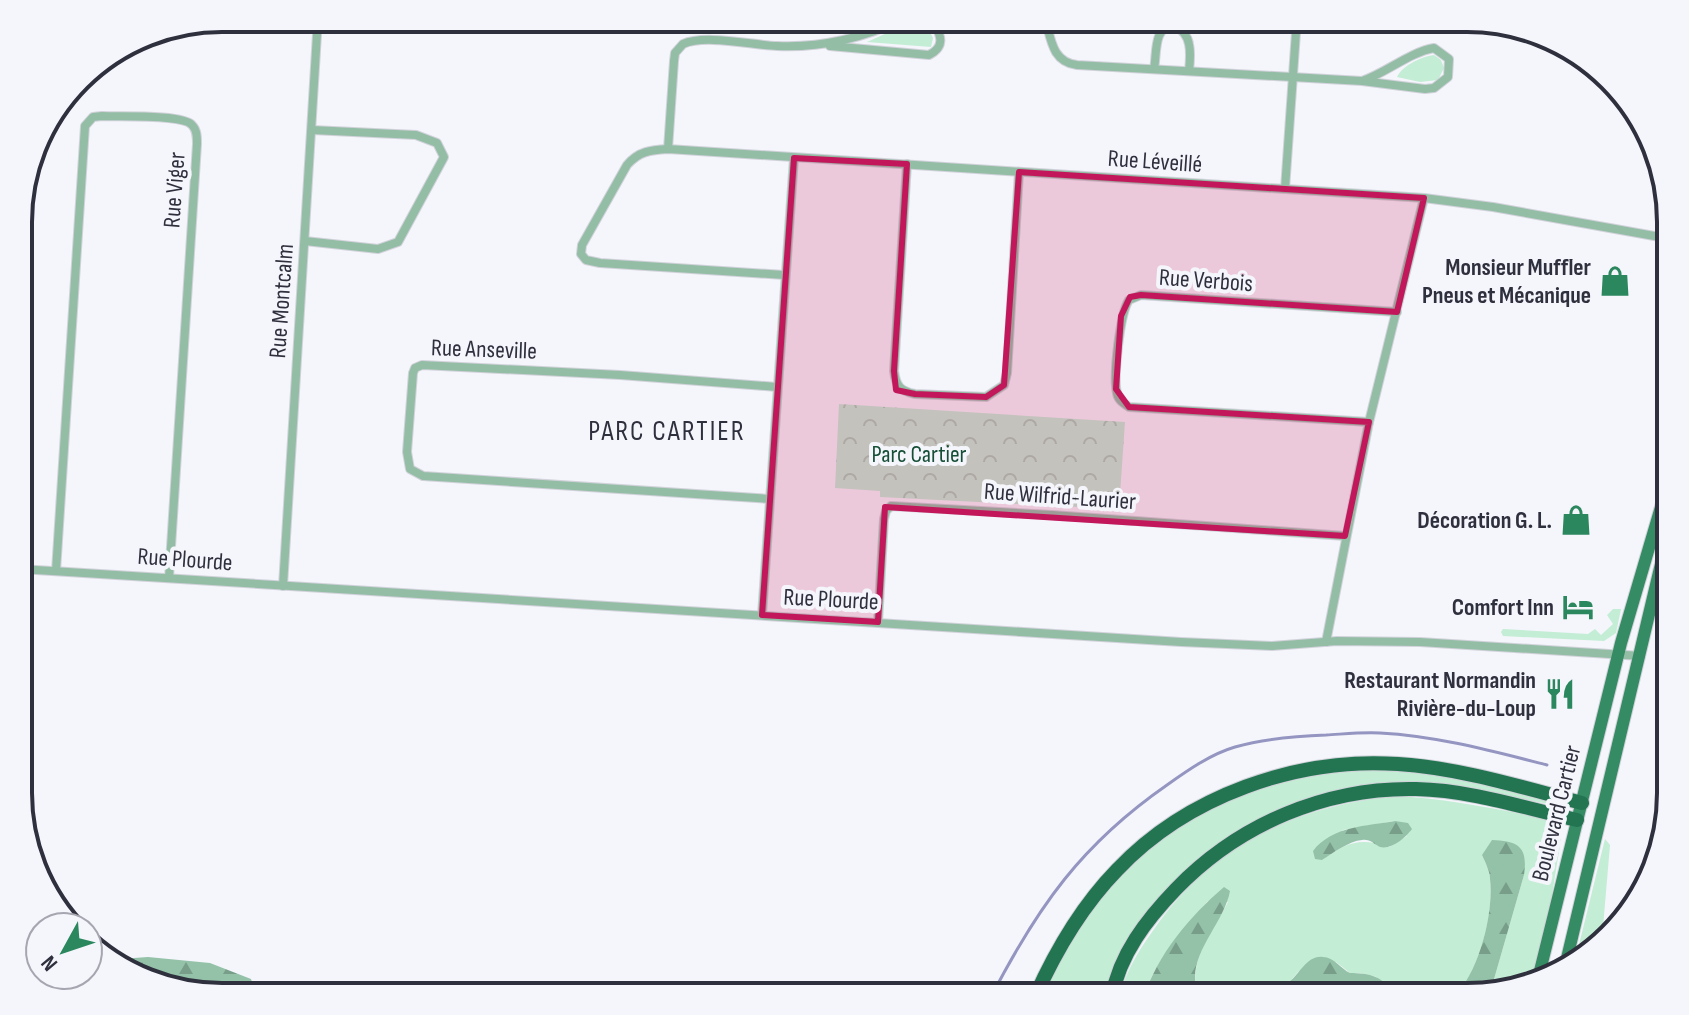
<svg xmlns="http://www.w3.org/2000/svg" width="1689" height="1015" viewBox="0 0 1689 1015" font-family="'Sofia Sans Condensed',sans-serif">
	<defs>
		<pattern id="forest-firs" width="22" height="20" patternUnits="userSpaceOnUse" patternTransform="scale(2)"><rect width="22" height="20" fill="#93c2a8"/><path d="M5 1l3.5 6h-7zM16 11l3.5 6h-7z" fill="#789e8a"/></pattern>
		<pattern id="park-crowns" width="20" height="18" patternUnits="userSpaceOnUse" patternTransform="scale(2)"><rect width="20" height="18" fill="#c4edd5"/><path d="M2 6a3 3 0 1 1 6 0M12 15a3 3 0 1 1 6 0" fill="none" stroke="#a9ccb8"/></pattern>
	</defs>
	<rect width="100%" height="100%" fill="#f5f5fc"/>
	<g fill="#c4edd5" fill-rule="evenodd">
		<path d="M920,18L924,20L933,38L931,47L867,42Z"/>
		<path d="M1434,55L1441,60L1444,68L1438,80L1420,82L1397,77C1402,66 1420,57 1434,55Z"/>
		<path d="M1613,609H1621L1616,633L1604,641L1503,636L1501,632L1503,629L1588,634L1595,629L1601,635L1613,624L1607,615Z"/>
		<path d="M1389,769L1456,777L1549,801L1548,804L1455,785H1379L1225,839L1114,964L1105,997H1041C1061,958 1081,921 1109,888C1177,806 1286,770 1389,769Z"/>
		<path d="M1394,796C1448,798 1498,810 1550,819L1557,824L1561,839L1550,907L1532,981L1490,993L1524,875L1482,855C1485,862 1490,871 1490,879C1494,914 1479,972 1454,997H1393C1387,977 1368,972 1350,973L1336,962L1299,971L1290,981L1279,985H1233L1211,993L1197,990C1188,961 1215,927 1228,902L1208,901C1183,929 1155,960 1144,997H1120C1125,972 1138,952 1152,932C1211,846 1293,807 1394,796ZM1395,821L1407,836L1389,847C1360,837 1347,842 1322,860L1343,830Z"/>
		<path d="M1605,839L1610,845L1602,939L1574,965Z"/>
	</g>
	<g fill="url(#forest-firs)">
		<path d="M1395,821L1408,823L1412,829C1406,837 1392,850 1380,847C1373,844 1371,839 1362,840C1349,841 1333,853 1322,860L1315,859L1313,851C1332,826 1367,826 1395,821Z"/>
		<path d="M1492,840C1519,841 1528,847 1524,875L1490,993L1480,997H1454C1479,972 1494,913 1490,879C1490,871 1485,862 1482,855Z"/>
		<path d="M1224,887L1230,891C1224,924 1186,956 1197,990C1212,996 1218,988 1233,985C1251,981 1272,992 1289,982C1300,974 1307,955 1323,957C1334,957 1341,969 1350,973C1368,973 1387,976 1393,997H1144C1157,955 1191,915 1224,887Z"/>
		<path d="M148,957L210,963L251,979L257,997H222L109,963L106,960Z"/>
	</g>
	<path fill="url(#park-crowns)" d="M839,404L1125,422L1119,509L880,497V491L835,488Z"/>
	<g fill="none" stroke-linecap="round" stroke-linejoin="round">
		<path stroke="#9495c0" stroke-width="3" d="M991,997C1038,906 1082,844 1167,785C1188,770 1211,754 1235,747C1264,739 1296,736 1326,735C1344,734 1362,732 1380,733C1437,736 1492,751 1547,765"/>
		<defs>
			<g id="minor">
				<path d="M477,18L499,24L517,18"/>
				<path d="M1045,18C1051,39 1052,62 1077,65L1362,81L1425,89L1434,88L1448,77L1449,59L1434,48C1410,52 1386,73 1362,81"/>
				<path d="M830,46L929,55C948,45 939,33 932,18"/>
				<path d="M1154,69C1156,59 1155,46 1159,36C1167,17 1186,28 1189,44C1191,53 1190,62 1189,71"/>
				<path d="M668,149L674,61L675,53L683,44C705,34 751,45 777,46C820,48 866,38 904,18"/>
				<path d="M907,164L894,371C896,386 900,391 915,394L986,397L1004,385L1007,373L1019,172"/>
				<path d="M1285,189L1297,18"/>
				<path d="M305,241L378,249L398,242L444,157L437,143L416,135L312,130"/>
				<path d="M784,275L600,263L586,260L581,254L582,245L627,165C639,151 651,150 668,149L1424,198L1493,207L1671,239"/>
				<path d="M1369,422L1129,407C1123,403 1118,400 1117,393C1113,377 1120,313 1129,300L1141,295L1397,312"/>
				<path d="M770,499L423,476L410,469L407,452L413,373L415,368L422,365L620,375L777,387"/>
				<path d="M20,569L1181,642L1272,646L1337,641L1420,642L1641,656"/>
				<path d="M56,571L85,126L93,117L102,116C118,117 183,114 192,125C197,130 197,137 197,144L169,578"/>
				<path d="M283,586L318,18"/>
				<path d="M762,615L794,158"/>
				<path d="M878,622L884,519L886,511L891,506L1052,515L1345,536"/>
				<path d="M1326,642L1369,422L1424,198"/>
			</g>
			<g id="primary">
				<path d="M1564,971L1671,522"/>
				<path d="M1538,979L1621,643L1671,473"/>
			</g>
			<g id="motorway">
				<path d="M1035,997C1056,950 1081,907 1117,870C1187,796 1297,757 1398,764C1460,768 1521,787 1582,803"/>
				<path d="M1112,997C1119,955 1147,919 1176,889C1239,824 1326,787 1416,789C1470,790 1525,808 1577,820"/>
			</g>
		</defs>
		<use href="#minor" stroke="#d1d2da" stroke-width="10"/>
		<use href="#primary" stroke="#d1d2da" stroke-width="14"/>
		<use href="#motorway" stroke="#d1d2da" stroke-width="16"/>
		<use href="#minor" stroke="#94bda6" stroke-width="8"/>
		<use href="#primary" stroke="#358b63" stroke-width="12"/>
		<use href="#motorway" stroke="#237551" stroke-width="14"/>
	</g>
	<path fill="#c2185b" fill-opacity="0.2" stroke="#c2185b" stroke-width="6" stroke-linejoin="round" d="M794,158L907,164L894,371L896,390L915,394L986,397L1004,385L1019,172L1424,198L1397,312L1141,295L1130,297L1121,316L1116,389L1129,407L1369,422L1345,536L885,507L878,622L762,615Z"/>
	<defs>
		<symbol id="shop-bare" viewBox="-9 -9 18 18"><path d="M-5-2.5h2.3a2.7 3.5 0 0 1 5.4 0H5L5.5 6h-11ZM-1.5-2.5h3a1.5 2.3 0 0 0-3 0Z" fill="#2b875e" stroke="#f5f5fc" stroke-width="2.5" paint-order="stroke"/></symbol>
		<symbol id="hotel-bare" viewBox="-9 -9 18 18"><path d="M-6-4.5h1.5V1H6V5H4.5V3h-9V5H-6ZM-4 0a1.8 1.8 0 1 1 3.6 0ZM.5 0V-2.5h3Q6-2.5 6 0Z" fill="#2b875e" stroke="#f5f5fc" stroke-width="2.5" paint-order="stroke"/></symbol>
		<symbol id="restaurant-bare" viewBox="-9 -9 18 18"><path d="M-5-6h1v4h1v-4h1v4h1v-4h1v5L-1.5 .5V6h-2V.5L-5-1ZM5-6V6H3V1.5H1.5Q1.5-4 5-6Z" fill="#2b875e" stroke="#f5f5fc" stroke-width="2.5" paint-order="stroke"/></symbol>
	</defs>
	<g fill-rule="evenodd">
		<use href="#shop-bare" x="1593" y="259" width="44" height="44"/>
		<use href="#shop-bare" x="1554" y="498" width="44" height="44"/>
		<use href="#hotel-bare" x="1556" y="585" width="44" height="44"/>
		<use href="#restaurant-bare" x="1538" y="672" width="44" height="44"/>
	</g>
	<g text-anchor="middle" stroke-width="8" stroke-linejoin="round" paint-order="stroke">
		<g font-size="24" fill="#2f303d" stroke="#f5f5fc">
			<text transform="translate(1155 161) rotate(4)" y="8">Rue Léveillé</text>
			<text transform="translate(174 190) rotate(-86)" y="8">Rue Viger</text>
			<text transform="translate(1206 280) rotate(4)" y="8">Rue Verbois</text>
			<text transform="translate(281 301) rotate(-86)" y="8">Rue Montcalm</text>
			<text transform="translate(484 349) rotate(2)" y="8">Rue Anseville</text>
			<text transform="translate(1060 496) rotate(4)" y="8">Rue Wilfrid-Laurier</text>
			<text transform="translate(185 559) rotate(4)" y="8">Rue Plourde</text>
			<text transform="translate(831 599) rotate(3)" y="8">Rue Plourde</text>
			<text transform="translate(1556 813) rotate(-76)" y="8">Boulevard Cartier</text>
		</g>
		<g font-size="24" font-weight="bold" fill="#2f303d" stroke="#f5f5fc" text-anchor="end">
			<text x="1591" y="275">Monsieur Muffler<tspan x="1591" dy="28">Pneus et Mécanique</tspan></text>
			<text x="1552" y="528">Décoration G. L.</text>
			<text x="1554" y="615">Comfort Inn</text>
			<text x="1536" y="688">Restaurant Normandin<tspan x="1536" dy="28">Rivière-du-Loup</tspan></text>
		</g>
		<g font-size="24" fill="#154f35" stroke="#f5f5fc">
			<text x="919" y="462">Parc Cartier</text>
		</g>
		<g font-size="28" letter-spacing="2" fill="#2f303d" stroke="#f5f5fc">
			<text x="667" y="440">PARC CARTIER</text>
		</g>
	</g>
	<path d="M0 0H1689V1015H0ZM222 32H1467A190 190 0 0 1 1657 222V793A190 190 0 0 1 1467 983H222A190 190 0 0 1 32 793V222A190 190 0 0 1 222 32Z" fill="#f5f5fc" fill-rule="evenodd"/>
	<path fill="none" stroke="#2f303d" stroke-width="4" d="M222 32H1467A190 190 0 0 1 1657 222V793A190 190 0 0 1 1467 983H222A190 190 0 0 1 32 793V222A190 190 0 0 1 222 32Z"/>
	<g transform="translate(64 951) rotate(230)"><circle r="38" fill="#f5f5fc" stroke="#a6a6b0" stroke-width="2"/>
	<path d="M0-6L14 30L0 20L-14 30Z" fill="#2b875e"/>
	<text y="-12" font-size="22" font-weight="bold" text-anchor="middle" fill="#2f303d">N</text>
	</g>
</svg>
